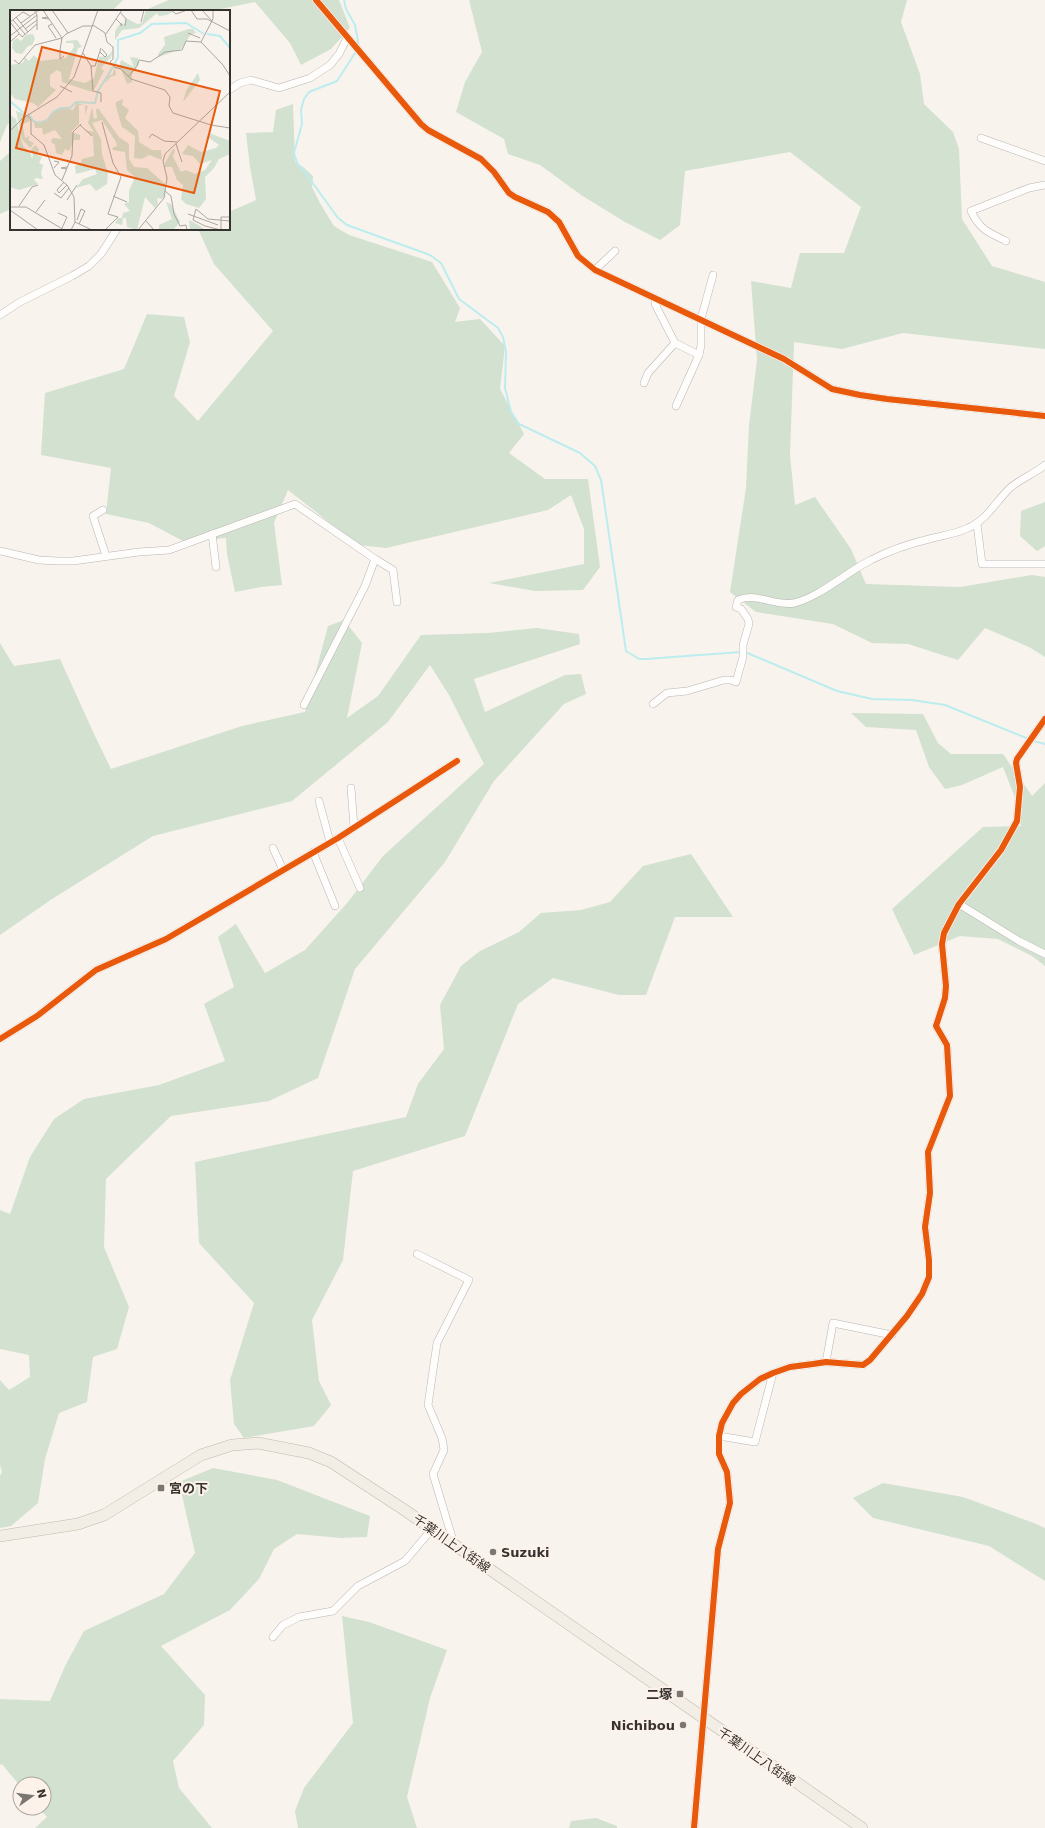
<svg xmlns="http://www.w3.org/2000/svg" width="1045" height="1828" viewBox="0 0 1045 1828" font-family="'DejaVu Sans','Noto Sans JP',sans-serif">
	<rect width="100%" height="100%" fill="#f9f3ee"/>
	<g fill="#d2e1d0">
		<path d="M0,0H123L112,11H11V121L7,125L0,142Z"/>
		<path d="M169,0H339L350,28L331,49L301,65L290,43L255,2L221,9L220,11H143Z"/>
		<path d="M469,0H907L901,22L920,74L924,104L953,132L959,149L962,219L992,266L1045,282V349L903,333L842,349L794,342L790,455L795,505L815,497L851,549L866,584L960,587L1032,575L1045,577V657L1029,647L985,628L958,660L908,644L872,643L833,624L756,612L730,592L746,488L749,425L757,360L751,281L791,288L800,253H844L861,207L790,152L685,171L680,225L660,240L625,222L581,195L540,165L508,154L504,139L456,112L465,82L482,52Z"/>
		<path d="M293,104L295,162L303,167L313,176L312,187L320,203L334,226L349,235L432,262L460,308L455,322L480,319L505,346L500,389L524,434L509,453L545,479H588L600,567L583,590L535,591L489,583L584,564V529L571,495L548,510L386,548L358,545L288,490L274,523L282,585L261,587L235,592L227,554L226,538L185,542L149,523L106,514L111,468L41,455L45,393L124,369L147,314L184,317L190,342L174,396L198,421L273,331L214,264L198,229H229V212L256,200L250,167L246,133L273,132L276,110Z"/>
		<path d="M11,151V209L0,214V161Z"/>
		<path d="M1045,502V546L1037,551L1020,536L1021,511Z"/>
		<path d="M344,620L362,643L347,718L378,696L421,635L488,633L537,628L579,634L580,644L474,679L485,712L565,675L581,674L586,694L564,704L494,781L445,862L355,969L318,1078L269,1101L171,1116L106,1179L104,1247L129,1307L117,1349L93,1357L87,1402L59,1413L45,1459L38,1503L11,1526L0,1528V1476L2,1472L0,1465V1380L9,1390L30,1377L29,1355L0,1349V1210L10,1214L30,1157L54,1119L84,1099L159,1085L225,1061L204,1004L234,987L218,937L236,924L265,973L305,950L348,902L383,856L484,764L449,695L430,665L388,722L292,801L153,836L52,899L0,935V643L14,666L60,659L95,736L111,769L242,726L305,712L328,626Z"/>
		<path d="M851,713L923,714L938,743L951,754H1003L1032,796L1045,783V966L1032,956L998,939L960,936L914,955L892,909L983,827L1021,826L1014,795L1003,767L962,785L945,789L929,767L916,730L866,727Z"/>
		<path d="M691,854L733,917H675L646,995H619L553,978L518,1004L465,1136L353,1171L343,1260L312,1320L319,1381L331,1405L314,1426L244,1438L234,1424L230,1380L254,1303L199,1243L195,1162L406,1117L418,1084L444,1049L440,1005L461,966L480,951L519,932L541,913L581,910L610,902L643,866Z"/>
		<path d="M213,1468L277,1480L370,1516L367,1537L341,1538L297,1534L274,1549L259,1579L230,1610L161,1646L205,1695L204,1725L173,1761L179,1788L212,1828H35L47,1817L39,1808H44V1784H20V1786L2,1764L0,1765V1699L50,1701L65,1666L84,1631L164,1594L195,1553L179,1482Z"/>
		<path d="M883,1483L963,1497L1034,1523L1045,1528V1581L989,1546L873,1518L853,1498Z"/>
		<path d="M342,1616L369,1622L447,1650L430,1698L407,1797L417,1828H298L295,1811L304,1788L353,1723Z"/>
		<path d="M596,1818L617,1826V1828H569L571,1821Z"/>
	</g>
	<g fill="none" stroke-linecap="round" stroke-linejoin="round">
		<g stroke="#bcedee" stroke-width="2">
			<path d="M344,0L346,9L355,25L359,47"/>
			<path d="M357,50L337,81L309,92L304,99L301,110L302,124L294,153L297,163L307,175L338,218L347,225L430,255L441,263L459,299L498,328L503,337L506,352L505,388L511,412L519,424L580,453L595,466L601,480L626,651L639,659H646L741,652"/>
			<path d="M745,652L837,691L872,699L912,700L945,705L1029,739"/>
			<path d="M1033,741L1045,744"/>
		</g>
		<defs>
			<g id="street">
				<path d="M316,0L421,124L428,130L481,159L494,172L509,193L515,197L548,212L559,222L578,256L595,270L784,359L832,389L860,395L887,399L1045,416"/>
				<path d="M229,90L240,83L251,80L279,88L310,78L330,65L339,54L347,38"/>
				<path d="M981,138L1045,161"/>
				<path d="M1006,241C988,232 980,230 971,211L1029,188L1045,185"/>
				<path d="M595,270L615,251"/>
				<path d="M655,299V304L675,343L699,355"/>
				<path d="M0,315L20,302L72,276L89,266L101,254L117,229"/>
				<path d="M644,383L648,373L675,343"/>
				<path d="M676,406L699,355L701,345V319L713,275"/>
				<path d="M103,510L93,516L106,556"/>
				<path d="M977,524L982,564H1045"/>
				<path d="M212,534L216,567"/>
				<path d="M0,551L39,560L58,561H73L139,552L169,550L295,504L375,559"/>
				<path d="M653,704L667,693L687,691L724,680H731L736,682L743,657V645L749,624L748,619L741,609L736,607L738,600C757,592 776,607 794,603C818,598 848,571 871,560C890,550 912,543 933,538C945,535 958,533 968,528C987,520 996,501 1010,488C1020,479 1034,474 1045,465"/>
				<path d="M304,705L365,586L375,559L393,570L397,602"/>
				<path d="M351,788L354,827"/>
				<path d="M319,801L330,842"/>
				<path d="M338,838L360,888"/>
				<path d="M273,848L283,870"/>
				<path d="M313,852L335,906"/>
				<path d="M959,904L1019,941L1045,954"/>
				<path d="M0,1039L37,1016L96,970L166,939L338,838L457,761"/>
				<path d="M417,1254L469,1280L437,1343L428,1405L442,1438L444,1450L433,1474L454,1544"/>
				<path d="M826,1362L833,1323L892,1335"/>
				<path d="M719,1436L755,1442L773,1373"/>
				<path d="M273,1637L283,1625L299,1617L333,1611L358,1586L405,1561L432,1529"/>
				<path d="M694,1828L718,1549L730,1503L727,1472L719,1454V1436L722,1423L733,1403L741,1394L760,1379L773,1373L790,1367L813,1364L826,1362L863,1365L870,1360L907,1316L922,1294L929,1277V1260L925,1227L930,1193L928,1152L950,1096L947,1045L936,1026L945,998L946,986L942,944L944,933L959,904L1001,850L1017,821L1020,787L1016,763L1017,759L1045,719"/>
			</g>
			<path id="primary" d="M0,1536L78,1524L104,1515L201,1455L232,1445L258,1443L309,1453L331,1462L403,1509L862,1828"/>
		</defs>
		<use href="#street" stroke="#b9b5b2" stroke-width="8"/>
		<use href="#primary" stroke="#c0b8a9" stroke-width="12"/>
		<use href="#street" stroke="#fefdfc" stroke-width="7"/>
		<use href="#primary" stroke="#f2eee6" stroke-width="11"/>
		<defs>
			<g id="cycleway">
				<path d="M316,0L421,124L428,130L481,159L494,172L509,193L515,197L548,212L559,222L578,256L595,270L784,359L832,389L860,395L887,399L1045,416"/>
				<path d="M0,1039L37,1016L96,970L166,939L338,838L457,761"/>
				<path d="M694,1828L718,1549L730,1503L727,1472L719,1454V1436L722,1423L733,1403L741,1394L760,1379L773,1373L790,1367L813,1364L826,1362L863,1365L870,1360L907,1316L922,1294L929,1277V1260L925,1227L930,1193L928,1152L950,1096L947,1045L936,1026L945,998L946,986L942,944L944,933L959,904L1001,850L1017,821L1020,787L1016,763L1017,759L1045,719"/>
			</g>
		</defs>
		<use href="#cycleway" stroke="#fdf2ea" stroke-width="8"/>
		<use href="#cycleway" stroke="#e8590c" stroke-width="6"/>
	</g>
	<g fill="#7a7672" stroke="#fdf2ea" stroke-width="1.5">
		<rect x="157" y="1484" width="8" height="8" rx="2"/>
		<circle cx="493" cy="1552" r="4"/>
		<rect x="676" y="1690" width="8" height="8" rx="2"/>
		<circle cx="683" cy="1725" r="4"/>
	</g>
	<g text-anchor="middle" stroke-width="4" stroke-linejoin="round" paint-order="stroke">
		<g font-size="13" font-weight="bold" fill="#36322f" stroke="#fdf2ea" text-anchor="start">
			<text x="169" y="1493">宮の下</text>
			<text x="501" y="1557">Suzuki</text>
			<text x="672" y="1699" text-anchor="end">二塚</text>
			<text x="675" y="1730" text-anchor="end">Nichibou</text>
		</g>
		<g font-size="13" fill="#36322f" stroke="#fdf2ea">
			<text transform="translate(452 1543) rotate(35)" y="5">千葉川上八街線</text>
			<text transform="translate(757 1756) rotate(35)" y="5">千葉川上八街線</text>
		</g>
	</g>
	<g transform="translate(10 10)">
		<rect width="220" height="220" fill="#f9f3ee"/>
		<path d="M136,0H166L157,5L149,6L147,3L129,18L112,20L105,30V21L109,15L115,13L116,8L127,14L132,13ZM179,19H183L186,23L181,24L171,39L149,47L148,44L155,35L154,27ZM23,24L25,29L22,35L18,36L12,44L6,43L2,38L3,31L7,28L11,31L16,25ZM67,30L72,37L68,38L59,69L75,73L84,68L89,47L98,46L103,40L101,47L91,58L94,61L84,80L82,82L52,72L51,62L47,60L40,65V76L46,80L28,97L23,93L5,89L0,83V55L13,53L15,47L19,51L24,45L30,51L56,48L64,37L63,33H56V31ZM120,47L128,48L129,54L122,64V72L117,74L111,59H105L106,65L100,67L96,73L98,66L103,64L104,59L109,57L111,50L124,57ZM188,63L190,70L173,92L176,81ZM113,89L112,95L119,100L115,108L128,121L129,132L142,140H151L152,150L139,145L132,149L124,148L125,126L112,117L106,97V92ZM67,93L78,96L75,105V95H69V114L61,122L70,125V130H64L59,141L55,139L52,145L46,143L45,135L41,132L42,128L52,129L45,120L33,125L32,118H25L24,112L36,111L42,103L52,98L63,100ZM82,97L84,109L87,108L86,100L88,98L109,127L119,134V149L124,157L137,158L155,174V185L152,189L147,188L148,194L145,198L135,187L127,220L117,217L116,208H113L112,215L105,213L108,208H112L113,203L120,201L114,194L119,192V181L125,167L117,160L115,142L103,140L102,138L107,136L106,132L92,110L82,113L91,129L92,144L98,163L97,174L86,181L80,174L66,178L73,169L87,164L85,159L66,164L65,156L71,153L72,149L84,146L83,126L75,120L84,122L78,113ZM6,101L18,105L20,111L13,114V117L15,128L20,126L18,130L24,133L20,138L12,129ZM0,105L6,109L13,136L20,142L22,149L23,145L21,140L25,135L29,139L27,145L32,147L29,153L33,155L31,164L33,169L26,168L24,170L28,174L9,180L0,177ZM199,123L220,131V144L209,149L204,158L195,167L196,189L189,198L176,194L171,189L173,175L167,170L162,157H155V153L163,139L165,140L163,147L171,162L176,160L185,164L195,160L202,150L190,154L183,146L172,144L178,135L191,142L206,138L209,135L198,127ZM156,192L161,194L170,212L163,220H149V215L162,209ZM179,210L190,216L195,220H180Z" fill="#d2e1d0"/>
		<path fill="none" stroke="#bcedee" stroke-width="2" d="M197,24L210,26L220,38M104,55L108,47V30L130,23L142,14L176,13L194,24M0,91L16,105M19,104L23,111L29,113L37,110L43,102L51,98H60L66,92L85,93L88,81L103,57"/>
		<path fill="none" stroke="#aba6a2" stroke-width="1" d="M24,0L27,5V20M33,0L52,28M42,0L58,23M161,0L166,4L177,0M181,0L187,9H197L220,21M192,0L202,11M110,2L116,9L115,16M6,7L18,22M38,7L32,8L39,9M106,9L111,14H112L111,16V14M3,10L15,24M0,12L12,27L27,14M0,12L13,2L20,6M131,12L134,0M11,13L29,0M42,14L38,16L46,28M83,15L95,23L97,32L103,37V49L100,52L104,57L111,59L121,69L155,80L160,87L159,96L163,103L201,115L220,118M15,19L27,10M178,23L190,28M96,24L112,0M0,26L27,5M0,32L9,24M191,32L203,9V0M90,42L95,47L97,45L92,39M73,43L81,56L83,81L91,83V92M54,46L50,49V40L52,28L56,24L73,16H83M4,50L9,54L25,35L52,28M81,56H85L91,38M118,67L127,56L129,50L140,52L155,42L172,40L176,31L191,32L213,55L220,66M50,76L62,82M18,106L21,110V124L34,135L45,165L57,175L64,187L65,212L61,220M92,112L103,153L111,167L98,204L108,207L95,220M71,114L70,115L82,126M0,121L13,108L47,87L64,67L88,0M139,128L142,124L154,131L167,132M166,134L172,152M44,158L49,152L44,151M57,159L51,158L57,157M52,170L62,146L63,122L70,115M54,172L47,180L49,183L57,175M155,181L161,186L164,204L170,216L176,215L177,220M44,183L51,188L59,178M103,186L117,192M57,190L67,175M9,196L22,177L28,175M0,197H16L54,220M0,200L28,220M26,202L35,190M48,203L57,207L52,218M178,204L208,215M67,210L71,199L75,201L69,214M136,211L144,220M65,212L82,220M128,220L154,188L157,168L153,151L155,144L220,82M211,220L195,216L183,210L186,199L198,209L220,211M211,220V207H220"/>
		<path fill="#e8590c" fill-opacity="0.15" stroke="#e8590c" stroke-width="2" d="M32,37L210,81L184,183L6,138Z"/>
		<rect width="220" height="220" fill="none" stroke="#36322f" stroke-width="2"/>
	</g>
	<g transform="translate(32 1796) rotate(76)"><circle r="19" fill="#fdf2ea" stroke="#ada59f"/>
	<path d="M0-3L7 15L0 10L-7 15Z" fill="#7a7672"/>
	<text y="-6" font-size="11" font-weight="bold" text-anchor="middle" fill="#36322f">N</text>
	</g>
</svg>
